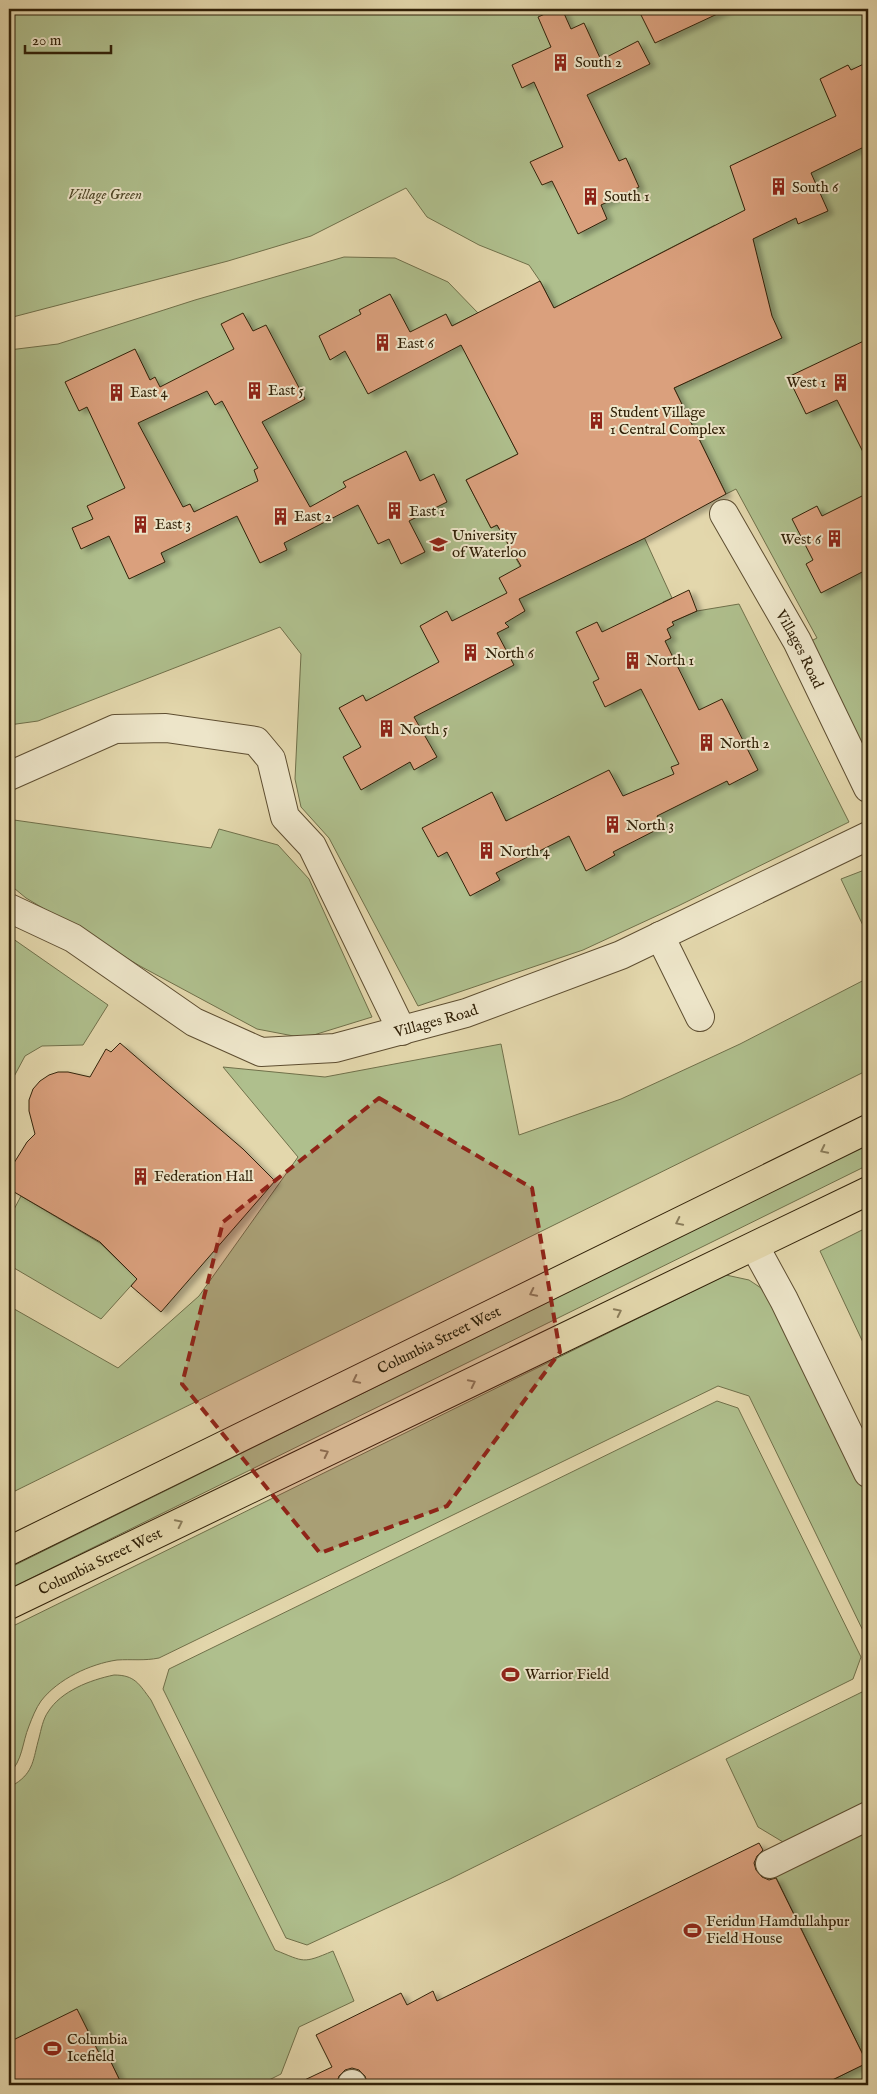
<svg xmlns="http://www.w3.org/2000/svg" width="877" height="2094" viewBox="0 0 877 2094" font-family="'IM FELL English',serif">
	<defs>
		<filter id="shadow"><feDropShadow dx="5.5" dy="3" stdDeviation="2.5" flood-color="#0004"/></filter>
	</defs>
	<rect width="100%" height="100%" fill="#e3d7ac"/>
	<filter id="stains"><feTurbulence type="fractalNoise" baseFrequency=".004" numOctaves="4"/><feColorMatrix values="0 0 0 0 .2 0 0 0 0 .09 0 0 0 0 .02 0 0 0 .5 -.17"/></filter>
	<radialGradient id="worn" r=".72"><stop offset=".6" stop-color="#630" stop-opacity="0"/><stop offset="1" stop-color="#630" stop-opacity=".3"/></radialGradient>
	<g fill="#afbf8d" stroke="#70704a">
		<path d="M9,9H868V756L805,644L817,638L736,489L726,494L674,388L726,364L715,225L554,308L540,281L529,265L479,245L427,217L406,188L311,236L228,261L9,318Z"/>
		<path d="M344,257L395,258L448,282L478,313L452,326L518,454L466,480L491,528L497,525L532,587L644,537L672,598L663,602L672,622L697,611L739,604L849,822L678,906L583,950L418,1006L329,838L301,807L295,779L301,654L280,627L38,721L9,725V350L58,344L195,300Z"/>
		<path d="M9,805H13L14,820L211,848L219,829L278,845L309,879L372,1017L304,1038L257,1029L140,966L26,898L9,884Z"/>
		<path d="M867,869L868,872V936L841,879Z"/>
		<path d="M9,936L108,1005L83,1045L42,1046L25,1056L10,1084L9,1115Z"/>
		<path d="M868,978V1070L9,1494V1306L118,1368L199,1296L298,1157L223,1067L325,1077L501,1044L519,1135L621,1099L740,1044Z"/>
		<path d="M868,1144V1165L9,1589V1568Z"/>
		<path d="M21,1196L100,1243L137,1279L101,1319L9,1265V1214L11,1215Z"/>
		<path d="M868,1227V1353L820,1251Z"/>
		<path d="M726,1275L749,1280L767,1292L840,1426L868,1487V1641L749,1396L718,1386L159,1658C144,1661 132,1659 117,1660C90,1664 58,1679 41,1701C36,1708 32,1718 29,1726C22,1743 23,1760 9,1774V1628Z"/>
		<path d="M717,1401L738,1408L861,1657L853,1679L450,1879L307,1945L286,1938L163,1689L169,1669Z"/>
		<path d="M114,1675C135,1675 139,1684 151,1700L275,1950C305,1962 302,1964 333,1951L354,2001L299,2027L281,2074L259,2085H122L107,2054L101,2057L114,2085H9V1942L11,1940L9,1935V1776L15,1784C34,1772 33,1759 39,1738C41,1730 43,1719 48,1712C61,1691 90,1680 114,1675Z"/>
		<path d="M868,1682V1806L788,1845L758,1827L726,1759L864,1691Z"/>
		<path d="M868,1824V2085H822L867,2063L772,1869Z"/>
	</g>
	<g fill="#daa07d" stroke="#312108" fill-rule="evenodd" filter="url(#shadow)">
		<path d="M556,9H562L571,29L584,23L601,60L638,41L650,64L587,95L619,161L626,158L639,187L601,205L607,219L578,234L552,181L542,185L530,162L563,147L534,82L522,88L512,65L551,47L538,17Z"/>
		<path d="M638,9H728L655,43Z"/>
		<path d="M868,62V145L811,173L828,211L798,224L796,218L753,239L772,316L782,338L674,388L726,494L645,538L519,599L525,611L505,623L509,627L497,633L514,665L414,717L437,757L414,770L410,762L361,790L343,757L361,747L339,708L363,695L366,701L439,662L420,626L447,611L452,621L507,593L499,578L521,566L497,525L491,528L466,480L518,454L461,345L368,394L345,351L330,360L319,336L361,314L359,310L390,294L410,332L446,314L452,326L540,281L554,308L745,210L730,166L836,116L820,79L848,65L851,70Z"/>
		<path d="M243,313L253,331L266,325L305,399L262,422L310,507L346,487L343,482L406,451L420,481L434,474L447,502L409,521L425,552L401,564L389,539L378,544L358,505L284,543L287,550L260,563L237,516L161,553L165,562L129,579L109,536L81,549L72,528L93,519L87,506L125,488L87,407L79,411L65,382L135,349L150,380L155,377L160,387L234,349L221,324ZM207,391L215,405L222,401L258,468L254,470L258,481L194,512L190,504L183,507L138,423Z"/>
		<path d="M868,339V462L837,400L806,414L788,377Z"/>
		<path d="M868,493V569L821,593L806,564L813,560L792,519L817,506L822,516Z"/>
		<path d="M689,590L697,611L672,622L674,625L667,629L671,638L665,641L699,710L722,699L758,770L729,785L727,781L657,816L662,827L613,852L615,855L586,871L569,836L496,873L500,880L470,896L447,852L438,857L422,828L492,792L506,821L609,770L623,796L674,774L671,767L679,764L641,689L605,707L593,682L599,679L576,632L597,622L602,632Z"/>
		<path d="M120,1043L243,1149L275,1181L161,1312L131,1286L137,1279L100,1242L9,1189V1171L27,1142L35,1134L29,1111V1100L33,1089L40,1081L49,1075L58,1072H68L90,1077L106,1049L111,1052Z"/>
		<path d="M759,1843L763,1850L757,1856L754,1863L756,1870L762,1877L769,1880L776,1878L867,2063L822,2085H368L365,2076L359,2070L352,2068L345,2070L339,2076L336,2085H294L332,2067L316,2035L401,1993L407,2005L433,1991L437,2001Z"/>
		<path d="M77,2009L101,2057L107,2054L122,2085H9V2042Z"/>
	</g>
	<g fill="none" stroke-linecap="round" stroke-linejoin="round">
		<defs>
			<g id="minor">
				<path id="s1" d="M724,514L797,641L868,788"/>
				<path d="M9,776L115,729L166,728L256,741L271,759L285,817L312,846L402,1031"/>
				<path id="s2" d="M9,908L73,938L194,1022L261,1052L335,1048L466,1013L621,955L868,836"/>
				<path d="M660,936L700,1017"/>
				<path d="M755,1247L784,1300L868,1473"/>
				<path d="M770,1864L868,1816"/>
				<path d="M352,2084V2085"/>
			</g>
			<g id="major">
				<path id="s3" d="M9,1551L868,1129"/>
				<path id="s4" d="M9,1605L868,1191"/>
			</g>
		</defs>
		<use href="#minor" stroke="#5e4e31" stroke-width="30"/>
		<use href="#major" stroke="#312108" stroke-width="30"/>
		<use href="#minor" stroke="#ede5c9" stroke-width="28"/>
		<use href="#major" stroke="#e3d7ac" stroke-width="28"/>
	</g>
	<defs><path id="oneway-chevron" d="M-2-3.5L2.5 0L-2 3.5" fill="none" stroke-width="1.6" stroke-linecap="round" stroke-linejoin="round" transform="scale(1.25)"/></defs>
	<g stroke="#8a7c5a">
		<use href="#oneway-chevron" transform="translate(824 1150) rotate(154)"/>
		<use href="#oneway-chevron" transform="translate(679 1222) rotate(154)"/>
		<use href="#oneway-chevron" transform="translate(533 1293) rotate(154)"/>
		<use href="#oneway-chevron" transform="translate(618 1312) rotate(-26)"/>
		<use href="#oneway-chevron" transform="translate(356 1380) rotate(154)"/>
		<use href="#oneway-chevron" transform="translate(472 1383) rotate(-26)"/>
		<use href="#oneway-chevron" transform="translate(325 1453) rotate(-26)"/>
		<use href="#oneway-chevron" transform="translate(179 1523) rotate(-26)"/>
	</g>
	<path fill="#8f2418" fill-opacity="0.2" stroke="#8f2418" stroke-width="4" stroke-dasharray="10 6" stroke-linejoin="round" d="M379,1098L532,1188L560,1352L447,1506L320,1553L182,1384L223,1222Z"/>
	<defs>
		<symbol id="building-bare" viewBox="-9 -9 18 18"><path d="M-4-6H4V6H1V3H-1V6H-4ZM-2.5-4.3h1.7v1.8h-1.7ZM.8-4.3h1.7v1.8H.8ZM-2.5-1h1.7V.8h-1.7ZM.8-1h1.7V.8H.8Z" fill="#8f2418" stroke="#ede5c9" stroke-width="2.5" paint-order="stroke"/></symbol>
		<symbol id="university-bare" viewBox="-9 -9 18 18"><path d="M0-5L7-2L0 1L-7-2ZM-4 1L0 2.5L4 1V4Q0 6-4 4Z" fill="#8f2418" stroke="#ede5c9" stroke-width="2.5" paint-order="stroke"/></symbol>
		<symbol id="stadium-bare" viewBox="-9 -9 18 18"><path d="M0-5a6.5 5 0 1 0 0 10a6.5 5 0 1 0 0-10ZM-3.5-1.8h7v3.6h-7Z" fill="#8f2418" stroke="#ede5c9" stroke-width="2.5" paint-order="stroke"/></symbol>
	</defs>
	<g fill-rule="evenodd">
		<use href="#building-bare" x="548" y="50" width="25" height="25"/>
		<use href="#building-bare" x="766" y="174" width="25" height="25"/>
		<use href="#building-bare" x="578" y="184" width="25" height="25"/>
		<use href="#building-bare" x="370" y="330" width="25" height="25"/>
		<use href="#building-bare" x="828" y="370" width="25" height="25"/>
		<use href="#building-bare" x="242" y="378" width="25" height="25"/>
		<use href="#building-bare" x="104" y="380" width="25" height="25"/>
		<use href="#building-bare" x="584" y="408" width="25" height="25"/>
		<use href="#building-bare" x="382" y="498" width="25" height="25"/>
		<use href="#building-bare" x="268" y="504" width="25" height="25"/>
		<use href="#building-bare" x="128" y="512" width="25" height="25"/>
		<use href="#building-bare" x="822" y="526" width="25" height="25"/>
		<use href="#university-bare" x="426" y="532" width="25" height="25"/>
		<use href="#building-bare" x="458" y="640" width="25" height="25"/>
		<use href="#building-bare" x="620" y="648" width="25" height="25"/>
		<use href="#building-bare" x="374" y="716" width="25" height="25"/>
		<use href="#building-bare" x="694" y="730" width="25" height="25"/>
		<use href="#building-bare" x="600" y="812" width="25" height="25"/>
		<use href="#building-bare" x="474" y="838" width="25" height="25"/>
		<use href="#building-bare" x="128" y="1164" width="25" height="25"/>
		<use href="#stadium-bare" x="498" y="1662" width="25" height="25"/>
		<use href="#stadium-bare" x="680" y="1918" width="25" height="25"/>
		<use href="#stadium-bare" x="40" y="2036" width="25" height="25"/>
	</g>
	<g text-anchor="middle" stroke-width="4" stroke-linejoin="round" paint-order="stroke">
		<g font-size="15" fill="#312108" stroke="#ede5c9" text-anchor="start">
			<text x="575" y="67">South 2</text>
			<text x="792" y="192">South 6</text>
			<text x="604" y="201">South 1</text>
			<text x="397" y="348">East 6</text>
			<text x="826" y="387" text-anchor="end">West 1</text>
			<text x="268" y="395">East 5</text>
			<text x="130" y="397">East 4</text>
			<text x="610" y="417">Student Village<tspan x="610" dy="17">1 Central Complex</tspan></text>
			<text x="409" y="516">East 1</text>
			<text x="294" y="521">East 2</text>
			<text x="155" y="529">East 3</text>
			<text x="452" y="540">University<tspan x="452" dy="17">of Waterloo</tspan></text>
			<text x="821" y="544" text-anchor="end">West 6</text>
			<text x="485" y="658">North 6</text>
			<text x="646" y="665">North 1</text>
			<text x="400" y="734">North 5</text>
			<text x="720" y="748">North 2</text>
			<text x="626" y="830">North 3</text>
			<text x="500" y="856">North 4</text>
			<text x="154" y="1181">Federation Hall</text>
			<text x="525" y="1679">Warrior Field</text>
			<text x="706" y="1926">Feridun Hamdullahpur<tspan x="706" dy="17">Field House</tspan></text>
			<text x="67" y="2044">Columbia<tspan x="67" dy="17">Icefield</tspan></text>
		</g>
		<g font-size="15" font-style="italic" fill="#504829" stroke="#ede5c9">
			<text x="105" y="199">Village Green</text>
		</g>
		<g font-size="15" fill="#312108" stroke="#ede5c9">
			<text dy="5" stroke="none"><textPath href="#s1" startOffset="155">Villages Road</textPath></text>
			<text dy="5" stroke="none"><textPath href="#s2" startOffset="470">Villages Road</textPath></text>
			<text dy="5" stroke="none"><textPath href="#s3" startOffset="479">Columbia Street West</textPath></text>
			<text dy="5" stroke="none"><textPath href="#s4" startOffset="101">Columbia Street West</textPath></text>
		</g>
	</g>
	<rect width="877" height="2094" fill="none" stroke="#e3d7ac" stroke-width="30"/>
	<rect x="10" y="10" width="857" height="2074" fill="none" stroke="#312108" stroke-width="2.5"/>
	<rect x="15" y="15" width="847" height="2064" fill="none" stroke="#312108"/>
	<path d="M25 45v8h86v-8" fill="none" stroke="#312108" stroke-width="2.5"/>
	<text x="32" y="45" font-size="15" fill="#312108" stroke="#ede5c9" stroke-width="4" paint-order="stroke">20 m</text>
	<rect width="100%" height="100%" filter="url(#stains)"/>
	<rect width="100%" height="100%" fill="url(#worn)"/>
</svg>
